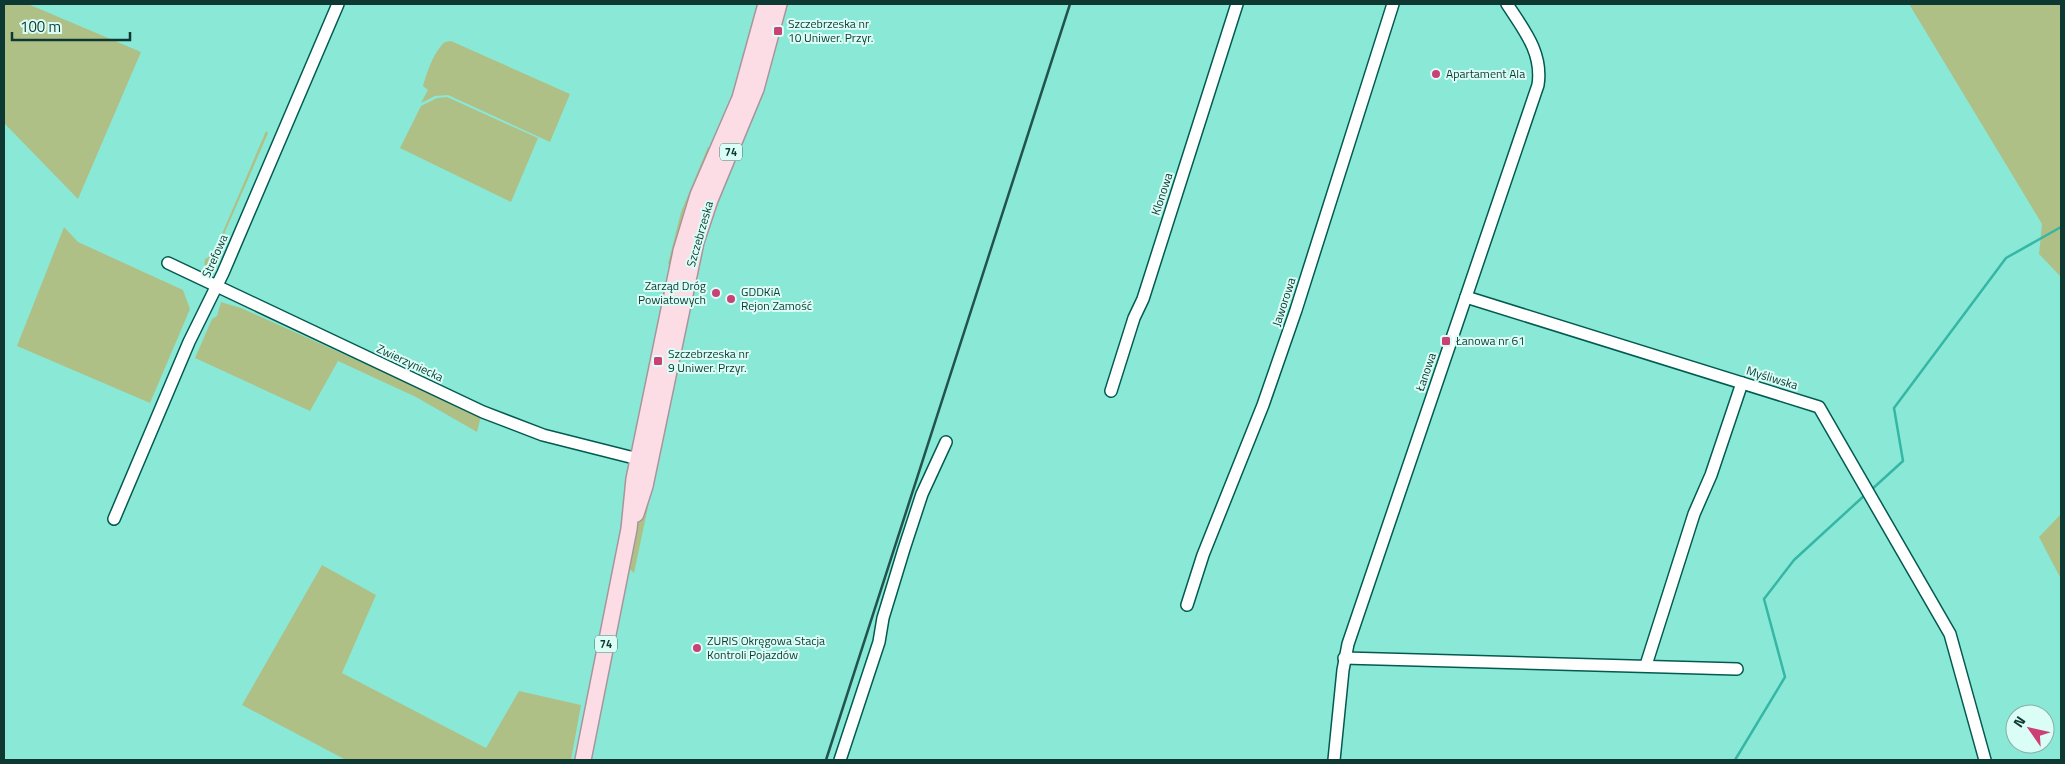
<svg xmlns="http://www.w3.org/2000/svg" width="2065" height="764" viewBox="0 0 2065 764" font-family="'Titillium Web',sans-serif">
	<rect width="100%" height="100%" fill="#8ae8d7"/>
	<g fill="#afc087">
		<path d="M4,4H28L141,52L78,199L4,123Z"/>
		<path d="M1909,4H2061V277L2039,254L2042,224Z"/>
		<path d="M451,41L570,94L550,142L448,95L435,96L421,103L428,90L423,86C427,72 434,51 445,42Z"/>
		<path d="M447,97L538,138L511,202L400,148L421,106L437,98Z"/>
		<path d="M266,131L268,133L225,232L217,265L213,270L207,272L204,270L205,259L213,255Z"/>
		<path d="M708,147L714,149L671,265L668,264L681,212Z"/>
		<path d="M64,227L78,242L183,290L190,309L150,403L17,346Z"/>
		<path d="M221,302L241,308L481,416L477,432L416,397L338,361L310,411L195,358L212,319L217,316Z"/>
		<path d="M647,502H649L634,573L628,568L634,536L644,506Z"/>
		<path d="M2061,514V579L2039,537Z"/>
		<path d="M322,565L376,595L342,673L486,748L519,691L581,705L571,760H346L242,705Z"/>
	</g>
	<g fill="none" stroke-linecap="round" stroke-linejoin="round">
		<g stroke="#36b6a4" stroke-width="2.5">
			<path d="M1870,491L1903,461L1894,408L2006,258L2061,227"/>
			<path d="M1735,760L1785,677L1764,599L1794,560L1866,494"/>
		</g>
		<defs>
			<g id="minor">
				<path d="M168,263L483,412L543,435L646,461"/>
				<path d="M1466,297L1819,407L1950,634L1985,760"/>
				<path d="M1111,391L1134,318L1143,299L1237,4"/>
				<path d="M114,519L189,342L223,273L338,4"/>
				<path d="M1187,605L1203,555L1263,405L1296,310L1393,4"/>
				<path d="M1344,658L1737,669"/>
				<path d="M1646,665L1694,514L1711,475L1742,383"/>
				<path d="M840,760L879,642L883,618L904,549L922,494L946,442"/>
				<path d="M1334,760L1343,670L1348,644L1538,85C1543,53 1524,30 1507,4"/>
			</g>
			<g id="major">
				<path d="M636,514L645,486L696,242L710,200L756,89L779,4"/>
				<path d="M583,760L629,529L634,479L681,251L698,195L740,98L766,4"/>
			</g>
		</defs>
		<use href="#minor" stroke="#025a50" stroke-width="14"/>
		<use href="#major" stroke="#a8959b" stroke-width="18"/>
		<use href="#minor" stroke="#fff" stroke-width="11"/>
		<use href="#major" stroke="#fddde5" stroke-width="15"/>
		<path stroke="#22544d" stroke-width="2.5" d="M826,760L1070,4"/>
	</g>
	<g fill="#cb4075" stroke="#dafdf6" stroke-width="2">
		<rect x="773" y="26" width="10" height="10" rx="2.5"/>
		<circle cx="1436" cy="74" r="5"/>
		<circle cx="716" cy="293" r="5"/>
		<circle cx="731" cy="299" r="5"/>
		<rect x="1441" y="336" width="10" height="10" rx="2.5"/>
		<rect x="653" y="356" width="10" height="10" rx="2.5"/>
		<circle cx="697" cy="648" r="5"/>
	</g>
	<g text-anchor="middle" stroke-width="4" stroke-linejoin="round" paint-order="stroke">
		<g fill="#dafdf6" stroke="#4b736d" stroke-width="1">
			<rect x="720" y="143.5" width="22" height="17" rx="4"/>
			<rect x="595" y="635.5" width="22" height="17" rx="4"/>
		</g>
		<g font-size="11" font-weight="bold" fill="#0e3832">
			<text x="731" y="156">74</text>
			<text x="606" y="648">74</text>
		</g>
		<g font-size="12" fill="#0e3832" stroke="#dafdf6" text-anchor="start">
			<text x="788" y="28">Szczebrzeska nr<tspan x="788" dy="14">10 Uniwer. Przyr.</tspan></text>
			<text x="1446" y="78">Apartament Ala</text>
			<text x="706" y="290" text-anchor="end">Zarząd Dróg<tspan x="706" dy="14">Powiatowych</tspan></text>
			<text x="741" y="296">GDDKiA<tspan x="741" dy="14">Rejon Zamość</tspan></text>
			<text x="1456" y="345">Łanowa nr 61</text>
			<text x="668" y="358">Szczebrzeska nr<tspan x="668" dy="14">9 Uniwer. Przyr.</tspan></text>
			<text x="707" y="645">ZURIS Okręgowa Stacja<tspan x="707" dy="14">Kontroli Pojazdów</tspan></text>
		</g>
		<g font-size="12" fill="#0e3832" stroke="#dafdf6">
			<text transform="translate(1162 194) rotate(-72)" y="4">Klonowa</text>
			<text transform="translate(700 234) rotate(-74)" y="4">Szczebrzeska</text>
			<text transform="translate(215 256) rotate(-66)" y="4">Strefowa</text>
			<text transform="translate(1284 302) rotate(-72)" y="4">Jaworowa</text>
			<text transform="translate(410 363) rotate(25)" y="4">Zwierzyniecka</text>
			<text transform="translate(1426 372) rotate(-71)" y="4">Łanowa</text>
			<text transform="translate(1772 378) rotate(17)" y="4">Myśliwska</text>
		</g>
	</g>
	<rect width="2065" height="764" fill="none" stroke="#0e3832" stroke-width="10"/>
	<g transform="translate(2030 729) rotate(304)"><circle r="24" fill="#dafdf6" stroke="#88aea8"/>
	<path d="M0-4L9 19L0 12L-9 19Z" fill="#cb4075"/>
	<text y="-8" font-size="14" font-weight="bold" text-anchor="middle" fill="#0e3832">N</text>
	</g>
	<path d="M12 32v8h118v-8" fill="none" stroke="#0e3832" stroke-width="2.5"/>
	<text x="20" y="32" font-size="15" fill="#0e3832" stroke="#dafdf6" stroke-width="4" paint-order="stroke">100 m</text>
</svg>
